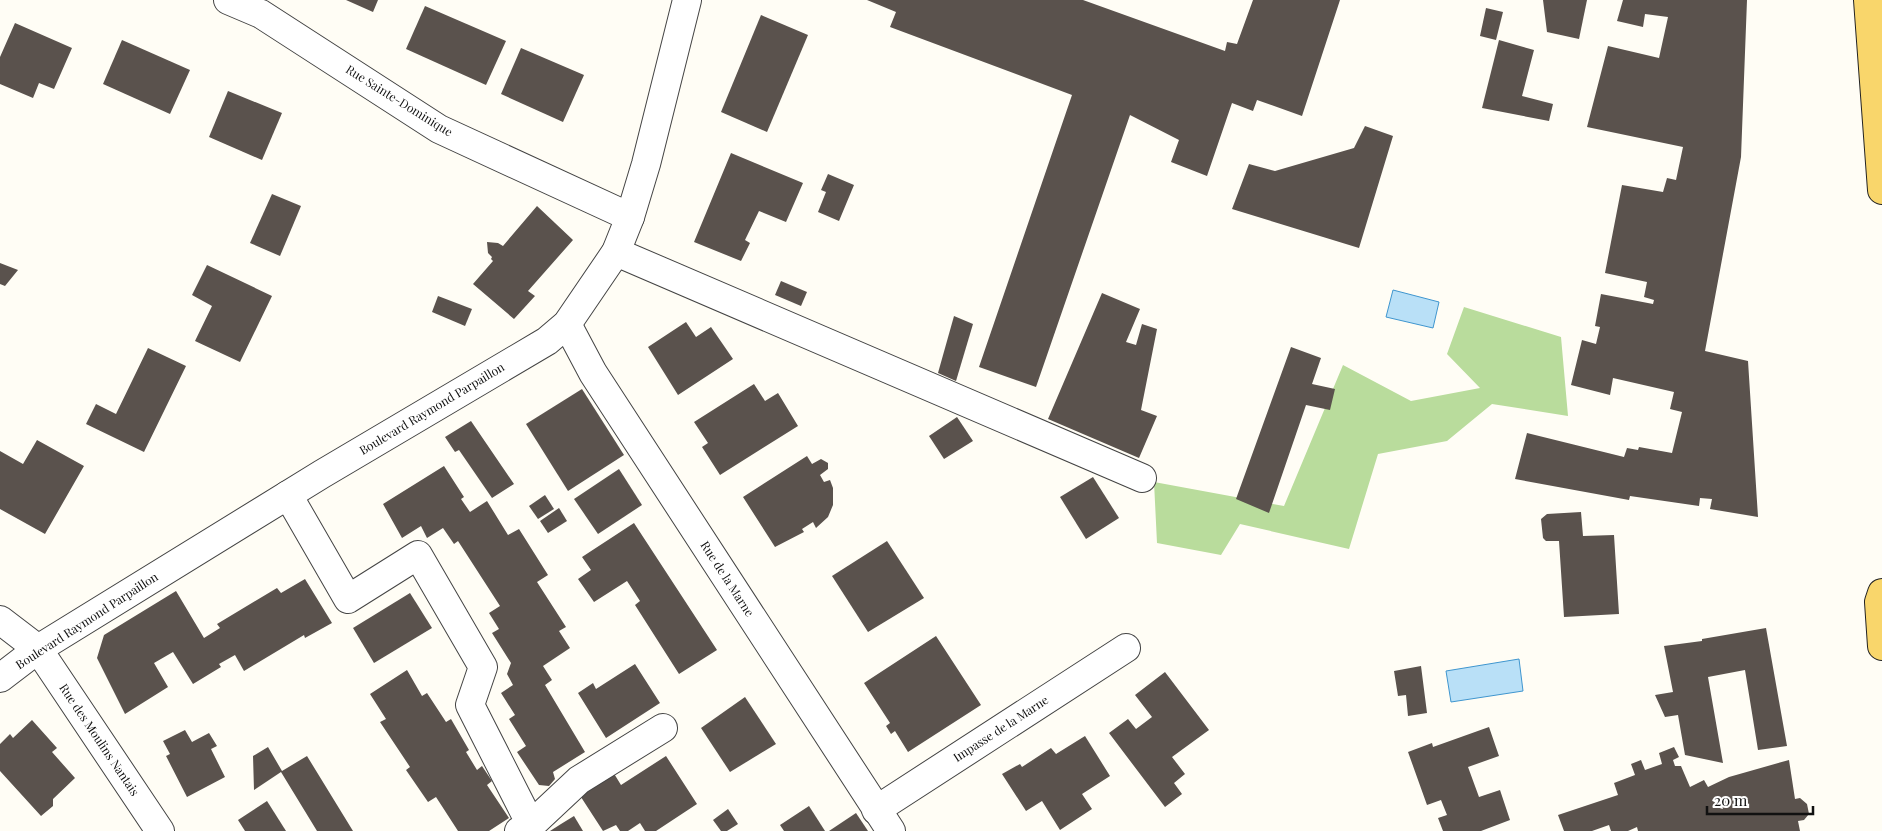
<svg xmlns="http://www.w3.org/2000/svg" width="1882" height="831" viewBox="0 0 1882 831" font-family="'Playfair Display',serif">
	<rect width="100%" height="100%" fill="#fffdf5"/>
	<path fill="#b9dc9c" d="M1464,307L1561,337L1568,416L1492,404L1447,441L1378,454L1349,549L1240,524L1221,555L1157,543L1154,482L1284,506L1343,365L1411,401L1480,388L1447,354Z"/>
	<g fill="#b9e0f7" stroke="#3f96cf">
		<path d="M1393,290L1439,302L1433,328L1386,317Z"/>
		<path d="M1519,659L1523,691L1451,702L1446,671Z"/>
	</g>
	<g fill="#5a524d">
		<path d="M346,0H378L373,12Z"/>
		<path d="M867,0H1083L1225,51L1227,42L1237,44L1253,0H1340L1302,116L1257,100L1253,111L1232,103L1207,176L1171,162L1179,140L1130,115L1036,387L979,367L1072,95L890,27L896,12Z"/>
		<path d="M1543,0H1587L1579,39L1547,32Z"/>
		<path d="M1623,0H1747L1741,157L1705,351L1748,361L1758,517L1710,509L1712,499L1700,498L1699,506L1630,496L1629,500L1515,479L1527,433L1624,457L1627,448L1638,450L1639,447L1672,453L1682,412L1670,409L1674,392L1613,378L1610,395L1571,385L1582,340L1596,344L1600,327L1595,326L1601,294L1653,304L1654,300L1644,297L1647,282L1605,273L1622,185L1663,192L1667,178L1676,180L1683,147L1587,127L1608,46L1659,58L1668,17L1645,14L1643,27L1617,21Z"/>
		<path d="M425,6L506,41L486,85L406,49Z"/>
		<path d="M1486,8L1503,12L1496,40L1480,36Z"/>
		<path d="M761,15L808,35L767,132L721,112Z"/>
		<path d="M15,23L72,48L54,89L39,83L33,98L0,84V57Z"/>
		<path d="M122,40L190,70L170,114L103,84Z"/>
		<path d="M1499,40L1534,50L1522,96L1553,104L1549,121L1482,108Z"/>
		<path d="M521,48L584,75L563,122L501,94Z"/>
		<path d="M228,91L282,113L262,160L209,137Z"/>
		<path d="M1365,126L1393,136L1359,248L1232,209L1249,164L1275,171L1354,148Z"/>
		<path d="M731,153L803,183L786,222L759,211L745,240L750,243L741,261L694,242Z"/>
		<path d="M828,174L854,185L839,221L818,212L826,192L821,190Z"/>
		<path d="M272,194L301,206L280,256L250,243Z"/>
		<path d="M537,206L573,240L528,291L535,296L514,319L473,284L493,261L491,259L492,257L488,253L487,242L498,243L503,246Z"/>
		<path d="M0,263L18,270L5,286L0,284Z"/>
		<path d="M207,265L272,296L240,362L195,341L212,306L192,295Z"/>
		<path d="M781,281L807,292L801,306L775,295Z"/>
		<path d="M1102,293L1140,309L1126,342L1136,345L1142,324L1157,329L1141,410L1157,416L1139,458L1048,419Z"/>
		<path d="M438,296L472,309L465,326L432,312Z"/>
		<path d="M954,316L973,324L956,381L938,373Z"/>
		<path d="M686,322L696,337L711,327L733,359L678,395L648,347Z"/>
		<path d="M1291,347L1321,358L1312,384L1335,389L1330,410L1306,405L1269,513L1236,499Z"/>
		<path d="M148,348L186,366L144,452L86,424L96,404L116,414Z"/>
		<path d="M754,384L765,401L778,393L798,426L720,475L702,447L708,443L694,422Z"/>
		<path d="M582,389L624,455L568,491L526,424Z"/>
		<path d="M957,417L973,441L944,459L929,436Z"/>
		<path d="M471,421L514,484L492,498L459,450L455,452L445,437Z"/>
		<path d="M37,440L84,466L45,534L0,509V451L23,464Z"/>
		<path d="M807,456L812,464L821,459L828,463V469L820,475L824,482L830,480L833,488V505L828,517L816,528L813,522L802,529L804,532L775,547L743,497Z"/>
		<path d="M444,466L464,497L461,499L470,512L487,501L508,535L519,529L548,575L537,582L566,627L559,631L570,648L543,666L552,680L545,685L585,752L553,772L555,779L549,786L539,785L517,752L526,746L509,719L515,715L501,693L513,685L507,674L511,663L492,633L499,629L489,613L500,606L458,541L454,544L443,528L427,538L421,526L402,538L383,504Z"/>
		<path d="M619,469L642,505L598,534L574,499Z"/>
		<path d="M1093,477L1119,518L1086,539L1060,497Z"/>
		<path d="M545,495L554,509L538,519L529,506Z"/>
		<path d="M559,508L567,521L548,533L540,521Z"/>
		<path d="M1581,512L1583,536L1614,535L1619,614L1564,617L1559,541H1546L1543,538L1541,519L1547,514Z"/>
		<path d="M634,523L717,650L679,674L635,605L640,601L627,581L594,602L578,579L591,570L582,557Z"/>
		<path d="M887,541L924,598L868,632L832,576Z"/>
		<path d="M305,579L332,623L305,638L304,635L244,671L235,655L219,664L221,667L193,684L173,652L154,663L168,687L125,714L97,658L104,635L176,591L204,638L220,628L217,624L277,588L281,593Z"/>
		<path d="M410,593L432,628L374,663L353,628Z"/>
		<path d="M1766,628L1787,746L1758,750L1745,670L1708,677L1723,763L1685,755L1678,715L1665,717L1655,695L1673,692L1664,646L1702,641V639Z"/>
		<path d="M936,636L981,705L908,752L895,731L891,734L886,726L890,723L864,683Z"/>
		<path d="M635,664L660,703L606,738L578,693L593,683L596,689Z"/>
		<path d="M1421,666L1427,713L1408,716L1406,695L1398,696L1394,671Z"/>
		<path d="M407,670L422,696L427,693L446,722L451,719L469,750L466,752L477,770L482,766L492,781L487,785L509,818L489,831H458L436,797L428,802L406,770L410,767L380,722L386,719L370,694Z"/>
		<path d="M1165,672L1209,730L1172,757L1185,774L1174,783L1182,794L1165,807L1109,733L1128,719L1136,729L1152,717L1135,695Z"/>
		<path d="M745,697L776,744L730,772L701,728Z"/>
		<path d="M32,720L57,748L52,752L75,778L53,799V806L41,816L0,771V744L10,734L13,738Z"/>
		<path d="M1489,727L1499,756L1468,767L1479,797L1500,790L1510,820L1481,831H1443L1438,818L1447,815L1441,800L1427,805L1408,752L1432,743L1433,747Z"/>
		<path d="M185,730L192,742L209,733L217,746L211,749L225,777L187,797L166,756L170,754L163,741Z"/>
		<path d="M1085,736L1110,776L1082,794L1092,809L1060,830L1042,801L1026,811L1002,774L1020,764L1022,767L1051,748L1056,754Z"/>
		<path d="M268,747L282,771L307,756L353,831H317L281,772L254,790L253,756Z"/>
		<path d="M1674,747L1679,757L1673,760L1675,766H1681L1690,787L1704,780L1708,787L1729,777L1789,760L1795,799L1800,798L1807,804L1809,814L1804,820L1798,821L1800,831H1638L1637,827L1628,831H1611L1609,825L1592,831H1564L1558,815L1618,795L1614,783L1635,775L1631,764L1641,760L1645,770L1662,764L1659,753Z"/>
		<path d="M666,756L697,804L656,831H645L640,823L628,831H620L616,825L603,831L579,794L613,772L621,785Z"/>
		<path d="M267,801L286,831H245L238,820Z"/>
		<path d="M809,806L825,831H784L780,825Z"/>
		<path d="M728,809L738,824L727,831H721L713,820Z"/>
		<path d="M856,813L868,831H829Z"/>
		<path d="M574,816L583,831H550L561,824Z"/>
	</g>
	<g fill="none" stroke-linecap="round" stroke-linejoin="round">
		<defs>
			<g id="minor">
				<path d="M228,0L261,14L439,129L630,217"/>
				<path d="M616,252L1142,478"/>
				<path d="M567,324L593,373L891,831"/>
				<path d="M288,495L348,599L418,555L483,667L470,705L531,825L519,831"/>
				<path d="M0,620L38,649L160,831"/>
				<path d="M0,678L38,649L322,474L547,341L567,324L616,252L630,217L646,164L687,0"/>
				<path d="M876,810L1126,648"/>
				<path d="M531,825L579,780L663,728"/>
			</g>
			<g id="major">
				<path d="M1868,0L1882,190"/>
				<path d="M1882,593L1879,602L1882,646"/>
			</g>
		</defs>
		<use href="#minor" stroke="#444" stroke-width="30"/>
		<use href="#major" stroke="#222" stroke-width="30"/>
		<use href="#minor" stroke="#fff" stroke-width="28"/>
		<use href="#major" stroke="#f9d66b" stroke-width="28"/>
	</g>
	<g text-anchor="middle" stroke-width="5" stroke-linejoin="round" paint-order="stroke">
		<g font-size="12" fill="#111" stroke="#fff">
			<text transform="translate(399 101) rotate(32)" y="4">Rue Sainte-Dominique</text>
			<text transform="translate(432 409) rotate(-31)" y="4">Boulevard Raymond Parpaillon</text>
			<text transform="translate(727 579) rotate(57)" y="4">Rue de la Marne</text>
			<text transform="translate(87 621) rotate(-33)" y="4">Boulevard Raymond Parpaillon</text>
			<text transform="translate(1001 729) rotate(-33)" y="4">Impasse de la Marne</text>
			<text transform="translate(99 740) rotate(56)" y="4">Rue des Moulins Nantais</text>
		</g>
	</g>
	<path d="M1707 806v8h106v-8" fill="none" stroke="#111111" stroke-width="2.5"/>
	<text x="1714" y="806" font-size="15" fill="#111111" stroke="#ffffff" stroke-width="4" paint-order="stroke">20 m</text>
</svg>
